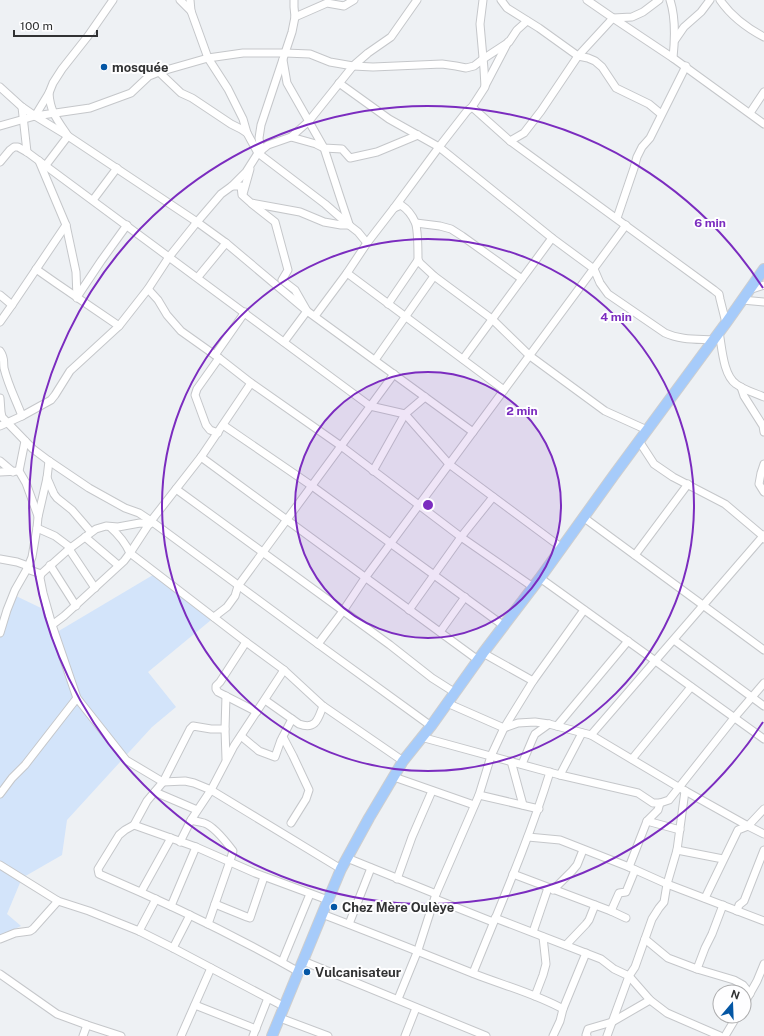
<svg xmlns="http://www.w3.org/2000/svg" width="764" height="1036" viewBox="0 0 764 1036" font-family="'Public Sans',sans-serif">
	<rect width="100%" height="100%" fill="#eef1f4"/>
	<path fill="#d3e4fa" d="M153,575L211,620L148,672L176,707L152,727L67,820L62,855L22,878L7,914L21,926L0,936V620L1,621L14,595L41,608L52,635Z"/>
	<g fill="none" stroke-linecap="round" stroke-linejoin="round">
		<defs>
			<g id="street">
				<path d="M180,0L191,11"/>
				<path d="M190,0L191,11L208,58L228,89L243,119L247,133"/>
				<path d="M501,0L507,8L539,28L578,56L588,58L595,61L602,67L616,88L649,104L661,114"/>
				<path d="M587,0L613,18L673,58"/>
				<path d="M670,0C676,18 675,39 673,58L764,124"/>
				<path d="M720,0C731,16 747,28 764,37"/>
				<path d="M295,17L327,3L344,6L354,0"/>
				<path d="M675,40L684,27L701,12L710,0"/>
				<path d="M283,60L287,83L324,148L339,194L349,224"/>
				<path d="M159,72L181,93L192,98L231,124L241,129L247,133L258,153L325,204L349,225"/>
				<path d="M339,83L389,119L439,147L552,238L594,269L600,283L608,294L665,333C680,340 697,339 713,340"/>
				<path d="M485,86L508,42"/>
				<path d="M0,87L22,107L35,116L68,136L197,222L226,243L307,311L473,432"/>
				<path d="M22,107L27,152"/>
				<path d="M472,107L510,141L714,290L719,294L720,299L726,323"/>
				<path d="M750,113L764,92"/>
				<path d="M35,116L49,93L53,83L62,69L88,36L113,0"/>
				<path d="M0,126L35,116L90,108L131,93L149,76L159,72L208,58L243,53H285L310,54L330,62L353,66L373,67L442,64L456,66L466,68L474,66L483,59L509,42L517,30L527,21"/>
				<path d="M291,137L316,144L324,148L342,149L350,158L377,152L418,135"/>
				<path d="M510,141L524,133L541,111L578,56L613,18L632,17L643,12L659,0"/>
				<path d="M261,151L259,138L261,125L292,32L295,17L294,7V0"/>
				<path d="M39,161L66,225L76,272L77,298"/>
				<path d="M0,162L10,150L14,147H18L27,152L370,406L405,414L449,464L562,548"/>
				<path d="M46,165L68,136C58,121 50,112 49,93"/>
				<path d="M232,186L246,172L258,153L268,145L291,137L309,121L353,66L368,53L391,37L417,0"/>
				<path d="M243,194L250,169"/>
				<path d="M93,200L117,168"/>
				<path d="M252,204L275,222L288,270L282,280L295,290L307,311L284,342"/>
				<path d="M394,208L401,205C407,209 412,215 415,222C418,228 418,252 418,260L420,263L434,276L492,319L530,356L605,411L647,430"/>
				<path d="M617,218L634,168L637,157L642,147L650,138L686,66"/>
				<path d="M416,223L440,226L451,229L462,236L522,279"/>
				<path d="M36,269L56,283L119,326"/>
				<path d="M347,273L504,390"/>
				<path d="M198,277L226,243"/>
				<path d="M148,289L158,300L167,315L181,331L219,358L251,383L341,446L461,537L533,587"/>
				<path d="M749,290L764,285"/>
				<path d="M0,295L12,305"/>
				<path d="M77,297L101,261L127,225"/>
				<path d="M742,300L764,302"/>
				<path d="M388,304L418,260"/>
				<path d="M315,316L347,273L367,243L394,208L439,147L467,111L472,107L485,87L484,69L480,24L483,0"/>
				<path d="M0,322L12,305L66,225"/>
				<path d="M719,332C722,347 723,375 736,384C744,390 755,393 764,397"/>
				<path d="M0,351C5,358 3,360 4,368C8,385 16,400 22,416"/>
				<path d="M215,355L245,312"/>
				<path d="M463,359L552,238"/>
				<path d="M375,360L434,276"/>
				<path d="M741,387L744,396L763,426L764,432"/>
				<path d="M0,398L1,412L2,417L33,449L49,461L89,488L125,508L139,513L151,521L318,644L431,726"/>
				<path d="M223,425L312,486L504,626"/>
				<path d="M0,426L22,416L51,400L55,395L70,371L119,326L148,289L169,257L197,222L221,194L232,186H241L242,195L251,203L300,212L324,222L341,225H349L358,232L367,243"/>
				<path d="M218,433L210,430L206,425L195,395L197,389L219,358"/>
				<path d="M25,441L19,471L26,483L38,516"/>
				<path d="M639,441L654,464L673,477L725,504L763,536L764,539"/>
				<path d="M201,457L478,660"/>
				<path d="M0,461L13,472"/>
				<path d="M49,461L47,478L38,517L37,528L32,557L27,569L41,574L40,578L43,593L52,625L77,698L126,760L163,782L185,781L194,783L211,790L341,869"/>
				<path d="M764,464L761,473L759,484L764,492"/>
				<path d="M373,471L405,414L425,397"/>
				<path d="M0,472L19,471"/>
				<path d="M47,478L54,494L57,498L72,510L91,532"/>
				<path d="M176,489L390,645L432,678L454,692"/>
				<path d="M583,517L764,650"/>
				<path d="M110,527C119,535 125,542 130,553L246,642L284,670L323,706L403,761"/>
				<path d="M37,528L55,536L71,548"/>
				<path d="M85,537L118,565"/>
				<path d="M69,549L95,588"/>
				<path d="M635,555L688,484"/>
				<path d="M0,559L17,562L28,566"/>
				<path d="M50,565L76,606"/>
				<path d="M41,574L69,549L96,529L106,526L118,527L140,523L150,524"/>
				<path d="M540,578L764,739"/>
				<path d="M409,610L461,537L493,497"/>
				<path d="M214,617L227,607L235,596L238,586L394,374"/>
				<path d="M52,625L64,616L124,561L130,553L151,521L201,457L251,383"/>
				<path d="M440,632L465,597"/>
				<path d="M0,633L7,610L15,590L27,569"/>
				<path d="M674,640L764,706"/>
				<path d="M246,642L220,682L216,686V689L218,692L257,712"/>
				<path d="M318,644L343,611L365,578L626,225"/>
				<path d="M483,653L533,681"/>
				<path d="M226,696L225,729H211L193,726L190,729L163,782L147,801L134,825L125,830L119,835L98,869L99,874C167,903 234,935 299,972"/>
				<path d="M265,700L299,724C316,730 318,719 323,706"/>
				<path d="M447,703L504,728L518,723L535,722L549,724L591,735L680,788L748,826L764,834"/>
				<path d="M557,726L628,641"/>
				<path d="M225,729L226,759"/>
				<path d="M591,735L764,535"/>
				<path d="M241,736L259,751L275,757L281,740L292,719"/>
				<path d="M283,737L293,756L309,790L306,799L291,823"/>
				<path d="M421,737L560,775L638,793L653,803H660"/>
				<path d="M632,759L691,687"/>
				<path d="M511,761L523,805"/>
				<path d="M522,764L533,738L535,734L549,724"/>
				<path d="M560,775L582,733"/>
				<path d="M394,777L474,805"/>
				<path d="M155,792L197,810"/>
				<path d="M0,794L12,778L25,765L77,698"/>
				<path d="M479,795L539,809"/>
				<path d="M191,820C195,821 200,822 204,823C214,826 227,843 233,851L230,861L208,924"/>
				<path d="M647,821L680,830"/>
				<path d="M134,825L196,847L255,873L328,900"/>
				<path d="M528,837L560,840L629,867L667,884L764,921"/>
				<path d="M180,842L191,820L211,790L234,746L284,670"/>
				<path d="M677,850L723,859"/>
				<path d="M347,858L436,894"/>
				<path d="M0,865L58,901L89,911L139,931L173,948L285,1007"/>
				<path d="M629,867L647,821L658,810L660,803L669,800L734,718L764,683"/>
				<path d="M513,874L611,911"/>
				<path d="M397,879L412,837L432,791"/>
				<path d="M553,890L572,871L577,865L583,850"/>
				<path d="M141,892L171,838"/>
				<path d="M705,898L738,830L748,826L764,809"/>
				<path d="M435,899L493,922"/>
				<path d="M215,904L247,917L250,918L264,877"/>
				<path d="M171,906L196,847"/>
				<path d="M737,911L739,905L744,901L764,850"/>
				<path d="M322,914C372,933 422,953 472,973C502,985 534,993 563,1009"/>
				<path d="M495,918L601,959L614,969L629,976L650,1000L667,1013L720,1036"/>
				<path d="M626,918L611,911L619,893L626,892L635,870"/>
				<path d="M349,924L371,868"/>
				<path d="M139,931L156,899"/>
				<path d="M533,932L548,888"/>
				<path d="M0,939L15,933L30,931L33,929L58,901"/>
				<path d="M645,939L668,958L697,969L705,948L712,934L723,905"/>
				<path d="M566,945L586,924L589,920L595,905"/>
				<path d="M173,948L190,915"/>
				<path d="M303,961L486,1036"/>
				<path d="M282,962L310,894"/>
				<path d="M697,969L734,980L743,985L750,994"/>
				<path d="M473,973C500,906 529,840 550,772"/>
				<path d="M0,974L57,1014L87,1025L121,1036"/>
				<path d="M535,996L543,975L546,964L543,937"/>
				<path d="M398,999L418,950L436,894L479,795L491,756L504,728L533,681L584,610"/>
				<path d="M744,1004L757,981L764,964"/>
				<path d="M195,1005L256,1029"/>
				<path d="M280,1018L328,1036"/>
				<path d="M83,1036L87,1025"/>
				<path d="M181,1036L211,968"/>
				<path d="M253,1036L268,998"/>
				<path d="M405,1036L416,1008"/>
				<path d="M553,1036L560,1021L563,1009L586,953"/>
				<path d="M587,1036L586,1035L588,1029L612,1022L650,1000"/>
				<path d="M607,1036L629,976L635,967L652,919L659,908L664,902L667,884L677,850L685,791"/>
				<path d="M725,1036L737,1016"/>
			</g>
			<path id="primary" d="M272,1036L328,900L341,869L369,818L403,761L431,726L483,653L540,578L614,475L726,323L764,269"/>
		</defs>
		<use href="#street" stroke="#c5c7ca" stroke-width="9"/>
		<use href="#primary" stroke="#cecece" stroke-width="12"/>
		<use href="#street" stroke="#fff" stroke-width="7"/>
		<use href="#primary" stroke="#a6cbfa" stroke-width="10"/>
	</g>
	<circle cx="428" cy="505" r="133" fill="#7b2cbf" fill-opacity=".12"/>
	<g fill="none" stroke="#7b2cbf" stroke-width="2">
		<circle cx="428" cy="505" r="133"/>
		<circle cx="428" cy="505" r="266"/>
		<path d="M763 722A399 399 0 1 1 763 288"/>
	</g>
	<g fill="#0456a4" stroke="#fefeff" stroke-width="1.5">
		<circle cx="104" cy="67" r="4"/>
		<circle cx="334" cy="907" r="4"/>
		<circle cx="307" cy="972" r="4"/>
	</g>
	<g text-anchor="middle" stroke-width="4" stroke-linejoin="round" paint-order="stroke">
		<g font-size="13" font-weight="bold" fill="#313233" stroke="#fefeff" text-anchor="start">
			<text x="112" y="72">mosquée</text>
			<text x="342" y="912">Chez Mère Oulèye</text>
			<text x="315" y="977">Vulcanisateur</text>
		</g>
	</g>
	<circle cx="428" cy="505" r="6" fill="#7b2cbf" stroke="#fefeff" stroke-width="2"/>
	<g font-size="12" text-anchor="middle" font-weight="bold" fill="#7b2cbf" stroke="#fefeff" stroke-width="4" stroke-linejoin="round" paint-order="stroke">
		<text x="710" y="227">6 min</text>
		<text x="616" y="321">4 min</text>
		<text x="522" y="415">2 min</text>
	</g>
	<g transform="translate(732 1004) rotate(19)"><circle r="19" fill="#fefeff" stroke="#acacad"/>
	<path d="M0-3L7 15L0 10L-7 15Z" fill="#0456a4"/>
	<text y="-6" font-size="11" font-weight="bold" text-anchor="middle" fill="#313233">N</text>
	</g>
	<path d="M14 30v6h83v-6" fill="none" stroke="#313233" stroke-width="2"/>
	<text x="20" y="30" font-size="12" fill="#313233" stroke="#fefeff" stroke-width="3" paint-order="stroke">100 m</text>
</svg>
